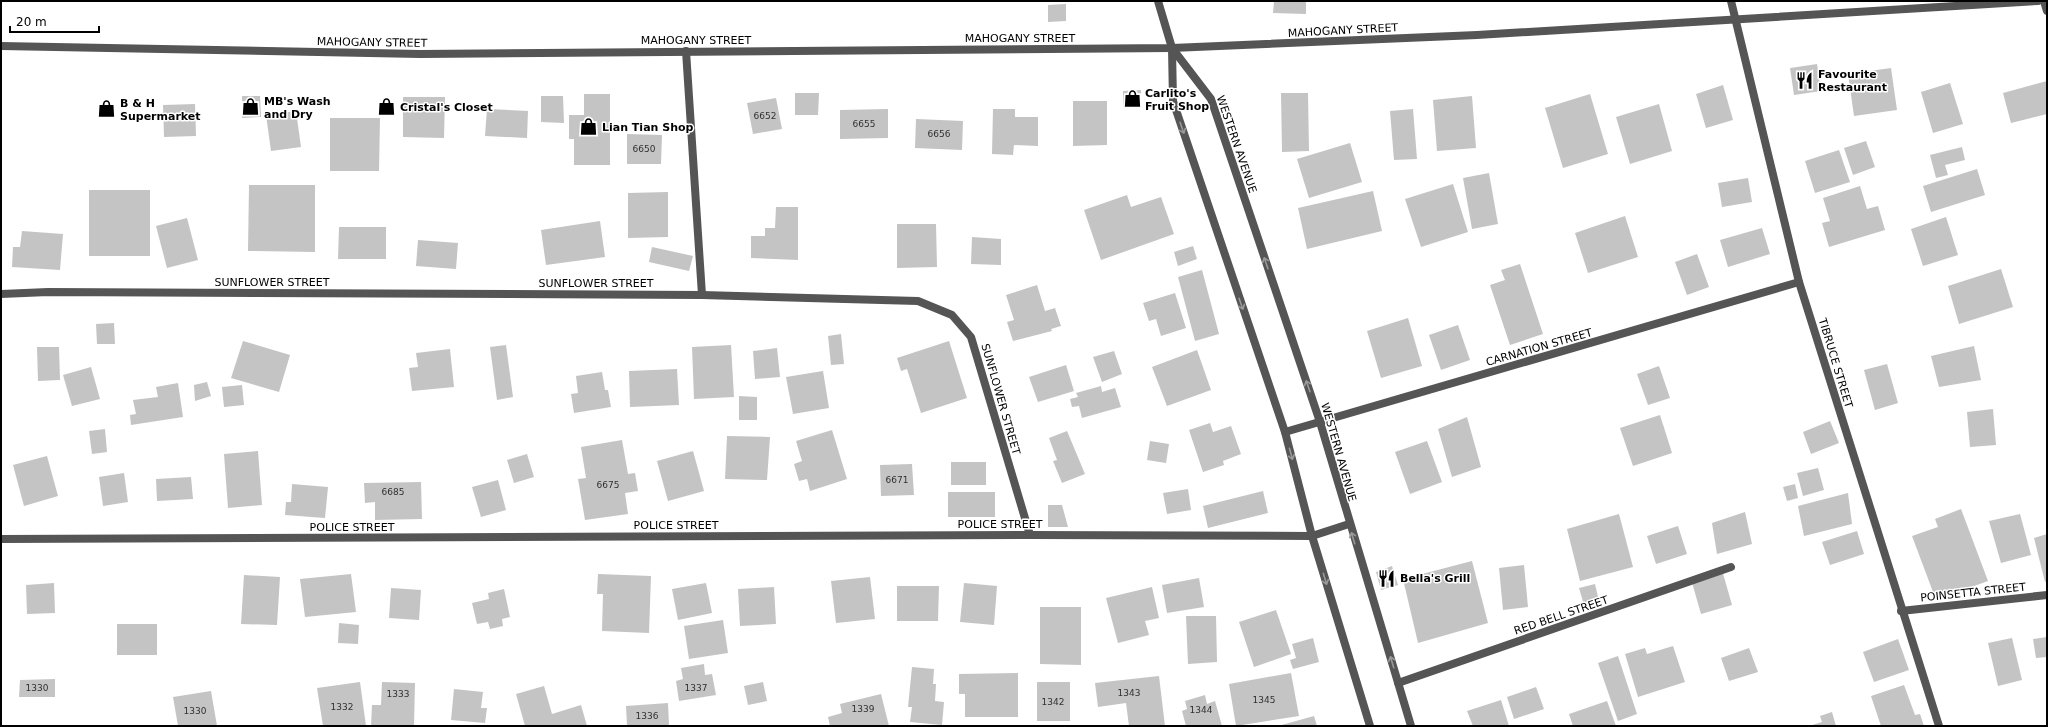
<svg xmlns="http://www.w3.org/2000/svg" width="2048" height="727" viewBox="0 0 2048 727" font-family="'DejaVu Sans',sans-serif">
	<rect width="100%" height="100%" fill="#fff"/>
	<g fill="#c4c4c4">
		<path d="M1274,1H1306V14L1273,13Z"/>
		<path d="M1066,4V21L1048,22V5Z"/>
		<path d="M1817,64L1821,91L1794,95L1790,68Z"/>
		<path d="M1891,68L1897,110L1854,116L1848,74Z"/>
		<path d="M2047,81V114L2011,123L2003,93Z"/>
		<path d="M1950,83L1963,124L1933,133L1921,92Z"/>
		<path d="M1723,85L1733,120L1706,128L1696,94Z"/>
		<path d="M1141,90V107H1123V91Z"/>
		<path d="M795,93H819L818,115H795Z"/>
		<path d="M1281,93H1308L1309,151L1282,152Z"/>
		<path d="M584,94H610V165H574V139H569V115H584Z"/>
		<path d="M1590,94L1608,154L1563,168L1545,108Z"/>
		<path d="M242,96H260L261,117L242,118Z"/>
		<path d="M541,96H563L564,123L541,122Z"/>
		<path d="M1472,96L1476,148L1437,151L1433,100Z"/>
		<path d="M403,97H445L444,138L403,137Z"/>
		<path d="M776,98L782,129L753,134L747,103Z"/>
		<path d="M1073,101H1107V145L1073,146Z"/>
		<path d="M195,104L196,136L164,137L163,105Z"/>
		<path d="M1659,104L1672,151L1630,164L1616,117Z"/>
		<path d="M487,109L528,111L527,138L485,136Z"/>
		<path d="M888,109V138L840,139V110Z"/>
		<path d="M993,109H1015V117H1038V146L1014,145L1013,155L992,154Z"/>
		<path d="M1413,109L1417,159L1394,160L1390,111Z"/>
		<path d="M296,111L301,147L271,151L266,115Z"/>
		<path d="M330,118H380L379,171H330Z"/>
		<path d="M916,119L963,121L962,150L915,148Z"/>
		<path d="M627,134L662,135L661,164H627Z"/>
		<path d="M1866,141L1875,167L1853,175L1844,148Z"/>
		<path d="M1350,143L1362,182L1309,198L1297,159Z"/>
		<path d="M1962,147L1965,160L1945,165L1948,175L1936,178L1930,155Z"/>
		<path d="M1839,150L1850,182L1815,193L1805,161Z"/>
		<path d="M1977,169L1985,195L1931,212L1923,186Z"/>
		<path d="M1489,173L1498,224L1472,229L1463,178Z"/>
		<path d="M1748,178L1752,202L1722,207L1718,183Z"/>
		<path d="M1453,184L1468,232L1421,247L1405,199Z"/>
		<path d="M249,185H315V252L248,251Z"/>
		<path d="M1860,186L1867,209L1878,206L1885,230L1829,247L1822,223L1830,221L1823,198Z"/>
		<rect x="89" y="190" width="61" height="66"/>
		<path d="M1373,191L1382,231L1307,249L1298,208Z"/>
		<path d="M668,192V237L628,238V193Z"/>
		<path d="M1127,195L1131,207L1161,197L1174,234L1101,260L1084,210Z"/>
		<path d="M776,207H798V260L751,258V236H765V228H775Z"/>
		<path d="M1625,216L1638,257L1588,273L1575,233Z"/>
		<path d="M1946,217L1958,255L1923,266L1911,229Z"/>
		<path d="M187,218L198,260L167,268L156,226Z"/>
		<path d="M600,221L605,257L546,265L541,230Z"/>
		<path d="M897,224H936L937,267L897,268Z"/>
		<path d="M339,227H386V259H338Z"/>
		<path d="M1762,228L1770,254L1728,267L1720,240Z"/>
		<path d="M22,231L63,234L60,270L12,267L13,247H20Z"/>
		<path d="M972,237L1001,239V265L971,264Z"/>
		<path d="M418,240L458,243L456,269L416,266Z"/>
		<path d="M1193,246L1197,259L1178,266L1174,252Z"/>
		<path d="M652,247L693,256L689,271L649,262Z"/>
		<path d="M1697,254L1709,287L1687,295L1675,262Z"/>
		<path d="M1520,264L1543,334L1510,345L1490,285L1505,280L1501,270Z"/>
		<path d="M2001,269L2013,307L1959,324L1948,286Z"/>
		<path d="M1202,270L1219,334L1195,341L1178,277Z"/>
		<path d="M1037,285L1045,311L1055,308L1061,326L1051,329L1052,331L1013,341L1007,322L1014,320L1006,295Z"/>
		<path d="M1175,293L1186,328L1161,336L1156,319L1149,321L1143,303Z"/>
		<path d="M1408,318L1422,366L1381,378L1367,331Z"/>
		<path d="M114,323L115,344H97L96,324Z"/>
		<path d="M1458,325L1470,360L1441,370L1429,335Z"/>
		<path d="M841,334L844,364L831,365L828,336Z"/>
		<path d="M243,341L290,355L279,392L231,378Z"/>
		<path d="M949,341L967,398L921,413L907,369L901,371L897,358Z"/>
		<path d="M506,345L513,397L497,400L490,347Z"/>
		<path d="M731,345L734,397L694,399L692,347Z"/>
		<path d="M1974,346L1981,380L1939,387L1931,356Z"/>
		<path d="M37,347H59L60,380L38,381Z"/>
		<path d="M777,348L780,377L755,379L753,351Z"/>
		<path d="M450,349L454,387L412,391L409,368L418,367L416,353Z"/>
		<path d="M1197,350L1211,390L1167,406L1152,367Z"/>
		<path d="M1114,351L1122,374L1102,382L1093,357Z"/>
		<path d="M1887,364L1898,403L1875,410L1864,370Z"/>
		<path d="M1066,365L1074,391L1038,402L1029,377Z"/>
		<path d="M1659,366L1670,398L1648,405L1637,374Z"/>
		<path d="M91,367L100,399L72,406L63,375Z"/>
		<path d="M677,369L679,405L630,407L629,371Z"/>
		<path d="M823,371L829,408L793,414L786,377Z"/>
		<path d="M602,372L605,390H608L611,407L574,413L571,394L578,393L576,376Z"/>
		<path d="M207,382L211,396L195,401L194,385Z"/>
		<path d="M178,383L183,417L131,425L130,415L136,414L133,400L158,397L156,387Z"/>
		<path d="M242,385L244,405L224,407L222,387Z"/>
		<path d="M1101,386L1102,392L1115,388L1121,407L1082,418L1079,406L1072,407L1070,399L1078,397L1076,393Z"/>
		<path d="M739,396L757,397V420H739Z"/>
		<path d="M1993,409L1996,445L1970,447L1967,412Z"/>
		<path d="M1660,415L1672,453L1633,466L1620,428Z"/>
		<path d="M1467,417L1481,467L1452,477L1438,429Z"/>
		<path d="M1830,421L1839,443L1811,454L1803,432Z"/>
		<path d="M1210,423L1213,432L1231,426L1241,454L1223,461L1224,465L1203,472L1189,430Z"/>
		<path d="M105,429L107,452L92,454L89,431Z"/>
		<path d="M832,430L847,479L810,491L807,479L799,481L794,464L802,461L796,441Z"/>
		<path d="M1067,431L1085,474L1062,483L1053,461L1057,460L1049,438Z"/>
		<path d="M727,436L770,437L767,480L725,479Z"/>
		<path d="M622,440L628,474L635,473L638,491L625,493L628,514L585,520L578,479L586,478L581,447Z"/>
		<path d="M1150,441L1169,444L1166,463L1147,460Z"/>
		<path d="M1427,441L1442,482L1410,494L1395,452Z"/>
		<path d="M258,451L262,505L228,508L224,454Z"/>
		<path d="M693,451L704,491L668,501L657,461Z"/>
		<path d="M527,454L534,477L514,483L507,460Z"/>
		<path d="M47,456L58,496L24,506L13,465Z"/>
		<rect x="951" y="462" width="35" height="23"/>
		<path d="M912,464L914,495L881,496L880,465Z"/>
		<path d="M1818,468L1824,490L1803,496L1797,473Z"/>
		<path d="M124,473L128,502L103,506L99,477Z"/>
		<path d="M191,477L193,499L157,501L156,479Z"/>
		<path d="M498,480L506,510L481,517L472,487Z"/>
		<path d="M421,482L422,519L375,520V502L365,503L364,483Z"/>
		<path d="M292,484L328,487L325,518L285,515L286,502H291Z"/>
		<path d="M1795,484L1798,498L1787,501L1783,487Z"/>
		<path d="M1188,489L1191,510L1167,514L1163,493Z"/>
		<path d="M1263,491L1268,513L1208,528L1203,506Z"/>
		<rect x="948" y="492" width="47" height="25"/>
		<path d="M1848,493L1852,524L1804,536L1798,506Z"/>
		<path d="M1048,505H1062L1068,527H1048Z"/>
		<path d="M1961,509L1988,581L1936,600L1912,536L1938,527L1935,519Z"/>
		<path d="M1745,512L1752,544L1717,554L1712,523Z"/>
		<path d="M1619,514L1633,567L1580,581L1567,529Z"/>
		<path d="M2020,514L2031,555L2001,563L1989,521Z"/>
		<path d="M1678,526L1687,554L1656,564L1647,536Z"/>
		<path d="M1857,531L1864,554L1830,565L1822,542Z"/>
		<path d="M2047,534V581L2045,582L2034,538Z"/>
		<path d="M1472,561L1488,623L1418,643L1403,579Z"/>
		<path d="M1524,565L1528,607L1503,610L1499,568Z"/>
		<path d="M1392,566L1398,585L1381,590L1376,572Z"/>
		<path d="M1722,570L1732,605L1701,614L1691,579Z"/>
		<path d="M351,574L356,612L305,617L300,579Z"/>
		<path d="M598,574L651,576L649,633L602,631L603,594H597Z"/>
		<path d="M244,575L280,577L277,625L241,624Z"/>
		<path d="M870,577L875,619L836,623L831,581Z"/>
		<path d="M1199,578L1204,607L1167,613L1162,585Z"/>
		<path d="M54,583L55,613L27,614L26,585Z"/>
		<path d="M706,583L712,613L678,620L672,589Z"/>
		<path d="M964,583L997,586L994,625L960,622Z"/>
		<path d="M1595,584L1599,601L1584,605L1579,588Z"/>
		<path d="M897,586H939L938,621H897Z"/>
		<path d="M774,587L776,624L740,626L738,589Z"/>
		<path d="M1152,587L1159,618L1145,621L1149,635L1118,643L1106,598Z"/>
		<path d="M391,588L421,590L419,620L389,618Z"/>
		<path d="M504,589L510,617L502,619L503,626L490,629L488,622L477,624L472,603L489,599L488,593Z"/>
		<path d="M1040,607H1081V665L1040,664Z"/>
		<path d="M1276,610L1291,654L1254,667L1239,622Z"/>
		<path d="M1186,616H1216L1217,662L1188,664Z"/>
		<path d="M723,620L728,653L689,659L684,626Z"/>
		<path d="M339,623L359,625L358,644L338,643Z"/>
		<rect x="117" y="624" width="40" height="31"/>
		<path d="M2047,637V657L2036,658L2033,639Z"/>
		<path d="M1313,638L1319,662L1293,669L1290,660L1296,658L1292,644Z"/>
		<path d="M2012,638L2022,680L1998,686L1988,643Z"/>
		<path d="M1898,639L1909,670L1874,682L1863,652Z"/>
		<path d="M1673,646L1685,682L1638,697L1625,654L1645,648L1647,654Z"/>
		<path d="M1749,648L1758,672L1729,681L1721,658Z"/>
		<path d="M1618,656L1637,714L1618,721L1598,663Z"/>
		<path d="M704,664L705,675L712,674L716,695L679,701L676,681L683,679L681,668Z"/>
		<path d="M912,667L934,669L933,684H936L935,701L944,702L942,725L910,722L912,707H908Z"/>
		<path d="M1018,673V717H965V694H959V674Z"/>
		<path d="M1291,673L1299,716L1236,726L1229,684Z"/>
		<path d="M1159,676L1165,726H1129L1126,703L1098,707L1095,683Z"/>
		<path d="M55,679V697H19L20,680Z"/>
		<path d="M360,682L366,726H323L317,688Z"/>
		<path d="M382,682L415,683L414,726H371L372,705H381Z"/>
		<path d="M763,682L767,701L748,705L744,686Z"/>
		<rect x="1037" y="682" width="33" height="39"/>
		<path d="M1904,685L1915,715L1920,714L1924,726H1881L1871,696Z"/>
		<path d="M544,686L552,714L581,705L587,726H525L516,694Z"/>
		<path d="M1536,687L1544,709L1514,719L1507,697Z"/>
		<path d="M454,689L483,692L481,708H487L485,723L451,720Z"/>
		<path d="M211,691L217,726H178L173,697Z"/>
		<path d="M881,694L889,726H830L828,717L842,713L840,704Z"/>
		<path d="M1205,695L1207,704L1215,701L1222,726H1186L1182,711L1187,709L1185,701Z"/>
		<path d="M1501,700L1509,726H1473L1467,711Z"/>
		<path d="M1607,701L1616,726H1573L1569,714Z"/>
		<path d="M668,703L669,726H627L626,706Z"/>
		<path d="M1832,712L1836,726H1809L1822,722L1820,716Z"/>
		<path d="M1314,716L1317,726H1278Z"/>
	</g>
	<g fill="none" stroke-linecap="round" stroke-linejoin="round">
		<g stroke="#555" stroke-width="8">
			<path d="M1158,1L1172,48"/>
			<path d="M1731,1L1799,282L1939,726"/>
			<path d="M2044,1L2047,11"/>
			<path d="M686,51L702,295"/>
			<path d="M1,294L48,292L702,295L918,301L952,315L971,337L1030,535"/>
			<path d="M1285,432L1799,282"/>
			<path d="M1,539L1030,535L1312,536L1349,524"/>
			<path d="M1901,611L2047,595"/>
			<path d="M1398,683L1731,567"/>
		</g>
		<g stroke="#555" stroke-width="8">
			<path d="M1,46L420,54L1172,48L1477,35L2038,1"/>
			<path d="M1172,48L1211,99L1320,422L1411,726"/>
			<path d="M1172,48L1173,101L1285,432L1312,536L1370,726"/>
		</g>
	</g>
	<defs><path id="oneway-shaft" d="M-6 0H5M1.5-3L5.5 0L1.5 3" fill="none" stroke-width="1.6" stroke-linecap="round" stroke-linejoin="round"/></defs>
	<g stroke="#999">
		<use href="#oneway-shaft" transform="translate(1182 128) rotate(71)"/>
		<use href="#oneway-shaft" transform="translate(1266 263) rotate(-109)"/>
		<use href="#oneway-shaft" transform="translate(1241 304) rotate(71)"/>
		<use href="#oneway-shaft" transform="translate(1308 386) rotate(-109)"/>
		<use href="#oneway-shaft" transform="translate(1291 454) rotate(75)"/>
		<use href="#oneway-shaft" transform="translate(1353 538) rotate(-107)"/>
		<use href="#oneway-shaft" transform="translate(1325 579) rotate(73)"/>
		<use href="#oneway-shaft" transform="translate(1392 662) rotate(-107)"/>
	</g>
	<defs>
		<symbol id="restaurant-bare" viewBox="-9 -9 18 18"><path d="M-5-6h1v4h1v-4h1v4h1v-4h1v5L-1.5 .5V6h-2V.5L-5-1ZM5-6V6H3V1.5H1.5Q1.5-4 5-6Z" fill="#000" stroke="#fff" stroke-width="2.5" paint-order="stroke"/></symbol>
		<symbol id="shop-bare" viewBox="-9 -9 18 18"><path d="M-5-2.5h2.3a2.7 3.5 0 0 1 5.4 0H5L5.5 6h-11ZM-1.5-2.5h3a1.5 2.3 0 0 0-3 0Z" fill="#000" stroke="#fff" stroke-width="2.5" paint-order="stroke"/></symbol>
	</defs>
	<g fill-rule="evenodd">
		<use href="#restaurant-bare" x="1792" y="68" width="25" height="25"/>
		<use href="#shop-bare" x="1120" y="86" width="25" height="25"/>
		<use href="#shop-bare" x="238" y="94" width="25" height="25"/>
		<use href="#shop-bare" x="374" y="94" width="25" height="25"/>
		<use href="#shop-bare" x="94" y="96" width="25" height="25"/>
		<use href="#shop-bare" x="576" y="114" width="25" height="25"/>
		<use href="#restaurant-bare" x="1374" y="566" width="25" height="25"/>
	</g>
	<g text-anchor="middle" stroke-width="3" stroke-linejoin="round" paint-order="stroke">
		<g font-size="9" fill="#313131">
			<text x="765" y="119">6652</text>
			<text x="864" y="127">6655</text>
			<text x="939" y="137">6656</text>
			<text x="644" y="152">6650</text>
			<text x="897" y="483">6671</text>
			<text x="608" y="488">6675</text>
			<text x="393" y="495">6685</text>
			<text x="37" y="691">1330</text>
			<text x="696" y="691">1337</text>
			<text x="1129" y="696">1343</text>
			<text x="398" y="697">1333</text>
			<text x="1264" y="703">1345</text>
			<text x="1053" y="705">1342</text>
			<text x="342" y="710">1332</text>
			<text x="863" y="712">1339</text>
			<text x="1201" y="713">1344</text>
			<text x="195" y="714">1330</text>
			<text x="647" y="719">1336</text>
		</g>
		<g font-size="11" fill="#000" stroke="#fff">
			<text transform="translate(1343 30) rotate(-3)" y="4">MAHOGANY STREET</text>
			<text x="1020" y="42">MAHOGANY STREET</text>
			<text x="696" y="44">MAHOGANY STREET</text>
			<text transform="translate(372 42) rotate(1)" y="4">MAHOGANY STREET</text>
			<text transform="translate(1237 144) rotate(71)" y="4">WESTERN AVENUE</text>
			<text x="272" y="286">SUNFLOWER STREET</text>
			<text x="596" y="287">SUNFLOWER STREET</text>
			<text transform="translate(1539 347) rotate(-16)" y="4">CARNATION STREET</text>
			<text transform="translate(1836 363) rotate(73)" y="4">TIBRUCE STREET</text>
			<text transform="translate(1001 399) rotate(74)" y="4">SUNFLOWER STREET</text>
			<text transform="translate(1339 452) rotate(74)" y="4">WESTERN AVENUE</text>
			<text x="1000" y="528">POLICE STREET</text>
			<text x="676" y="529">POLICE STREET</text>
			<text x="352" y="531">POLICE STREET</text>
			<text transform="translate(1973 592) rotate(-6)" y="4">POINSETTA STREET</text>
			<text transform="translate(1561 615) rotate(-19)" y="4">RED BELL STREET</text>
		</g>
		<g font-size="11" font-weight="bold" fill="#000" stroke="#fff" text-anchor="start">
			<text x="1818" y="78">Favourite<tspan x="1818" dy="13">Restaurant</tspan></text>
			<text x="1145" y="97">Carlito's<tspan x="1145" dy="13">Fruit Shop</tspan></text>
			<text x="264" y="105">MB's Wash<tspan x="264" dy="13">and Dry</tspan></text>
			<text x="120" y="107">B &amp; H<tspan x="120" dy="13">Supermarket</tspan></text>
			<text x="400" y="111">Cristal's Closet</text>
			<text x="602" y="131">Lian Tian Shop</text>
			<text x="1400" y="582">Bella's Grill</text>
		</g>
	</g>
	<rect width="2048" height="727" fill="none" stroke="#000000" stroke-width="4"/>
	<path d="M10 26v6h89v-6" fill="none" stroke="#000000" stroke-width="2"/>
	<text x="16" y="26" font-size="12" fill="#000000" stroke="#ffffff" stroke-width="3" paint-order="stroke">20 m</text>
</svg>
